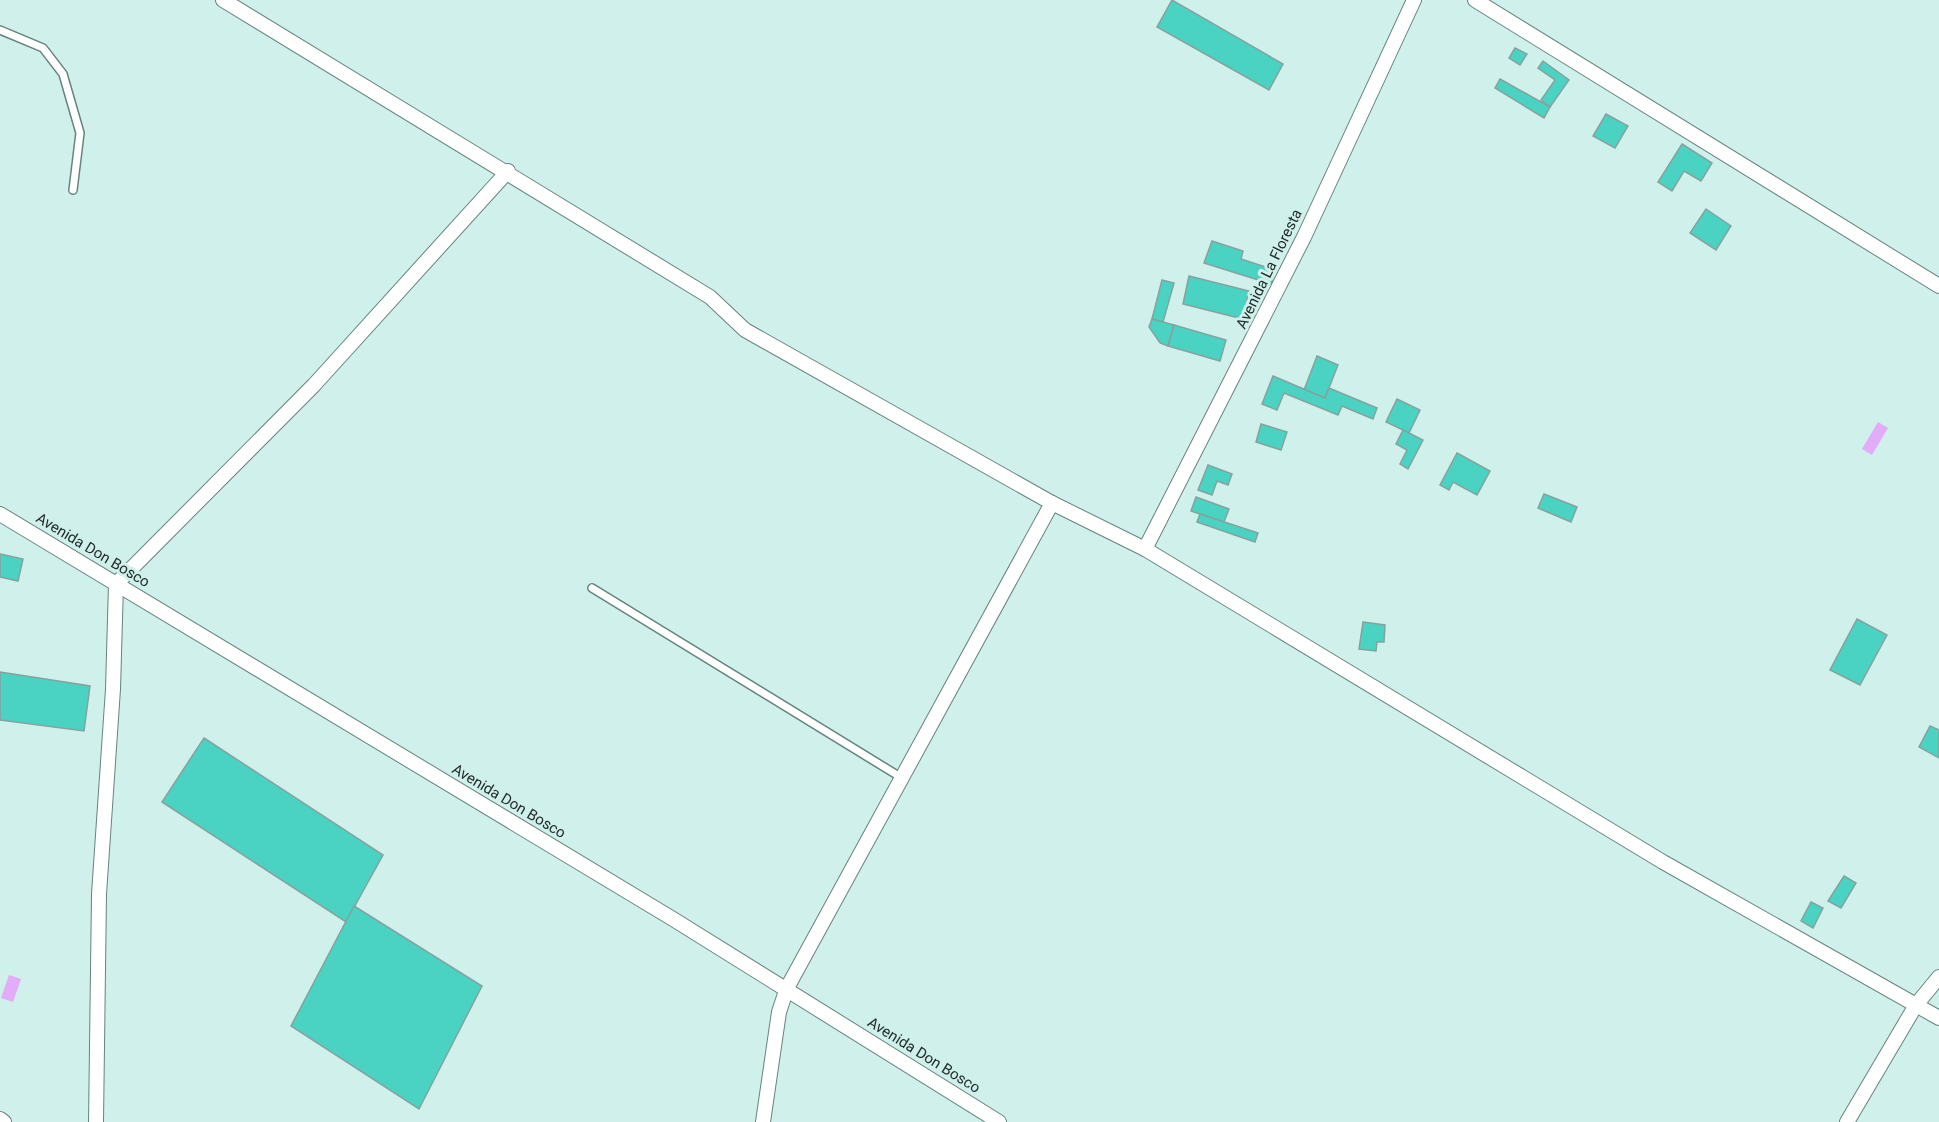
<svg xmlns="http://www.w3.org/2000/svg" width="1939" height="1122" viewBox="0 0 1939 1122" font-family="Roboto,sans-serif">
	<rect width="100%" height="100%" fill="#d0f0eb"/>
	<g fill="#e2acf8">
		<path d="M1878,422L1888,428L1872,455L1862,449Z"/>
		<path d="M9,975L21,979L13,1002L1,998Z"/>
	</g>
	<g fill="#4ad2c3" stroke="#85a39e" stroke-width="1.5">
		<path d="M1172,0L1283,64L1269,90L1157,27Z"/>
		<path d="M1515,48L1527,54L1520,65L1509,58Z"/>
		<path d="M1543,61L1569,80L1550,107L1541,100L1555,80L1538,68Z"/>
		<path d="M1500,79L1550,107L1544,118L1495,88Z"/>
		<path d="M1606,114L1628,126L1615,148L1593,136Z"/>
		<path d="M1682,144L1712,163L1701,181L1684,171L1672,191L1658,182Z"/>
		<path d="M1706,209L1731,226L1716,250L1690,233Z"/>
		<path d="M1212,241L1243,251L1241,259L1275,270L1271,284L1204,263Z"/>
		<path d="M1189,276L1249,291L1243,319L1183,304Z"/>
		<path d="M1162,280L1174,283L1163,322L1152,319Z"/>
		<path d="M1152,319L1174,325L1168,346L1160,343L1149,327Z"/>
		<path d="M1174,325L1226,340L1220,361L1168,346Z"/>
		<path d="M1317,356L1338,365L1325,398L1304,390Z"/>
		<path d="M1273,376L1325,398L1329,388L1377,408L1373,419L1342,406L1338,415L1284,393L1277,410L1262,404Z"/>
		<path d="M1397,399L1420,410L1409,433L1386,422Z"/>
		<path d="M1261,424L1287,432L1281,450L1256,442Z"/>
		<path d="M1403,430L1423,440L1408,469L1400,464L1407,450L1396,444Z"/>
		<path d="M1457,453L1490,471L1477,495L1453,482L1449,490L1440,485Z"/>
		<path d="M1208,465L1232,474L1228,485L1217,481L1212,495L1198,490Z"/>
		<path d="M1544,494L1577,507L1571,522L1538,508Z"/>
		<path d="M1196,497L1229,509L1224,522L1191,511Z"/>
		<path d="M1200,514L1258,533L1255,542L1197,522Z"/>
		<path d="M0,554L23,559L18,581L0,577Z"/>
		<path d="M1857,619L1887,635L1860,685L1830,670Z"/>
		<path d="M1363,622L1385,625L1384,642H1377L1376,651L1359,649Z"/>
		<path d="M0,672L90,686L84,731L0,720Z"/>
		<path d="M1930,726L1939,730V758L1919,747Z"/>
		<path d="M204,738L383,855L346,922L162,802Z"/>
		<path d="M1844,876L1856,883L1841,908L1828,901Z"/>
		<path d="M1811,902L1823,908L1813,928L1801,921Z"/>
		<path d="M354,906L482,986L419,1109L291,1026Z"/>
	</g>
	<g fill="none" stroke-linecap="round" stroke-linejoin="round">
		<defs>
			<g id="lane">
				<path d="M0,30L43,48L63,74L80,133L73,190"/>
				<path d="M592,588L902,778"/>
			</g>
			<g id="street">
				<path d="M223,0L710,297L745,330L1052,503L1145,549L1663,862L1939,1018"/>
				<path d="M1475,0L1939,286"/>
				<path d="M0,514L673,919L999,1122"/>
				<path d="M1145,549L1304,237L1414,0"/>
				<path d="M0,1119L4,1122"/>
				<path d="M96,1122L99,894L113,689L116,584L314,385L508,171"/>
				<path d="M763,1122L779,1012L787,988L1052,503"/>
				<path d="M1847,1122L1916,1005L1939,977"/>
			</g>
		</defs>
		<use href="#lane" stroke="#66837e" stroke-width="10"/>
		<use href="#street" stroke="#66837e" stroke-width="16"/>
		<use href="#lane" stroke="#fff" stroke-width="7"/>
		<use href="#street" stroke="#fff" stroke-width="14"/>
	</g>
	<g text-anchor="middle" stroke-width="6" stroke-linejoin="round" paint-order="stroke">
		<g font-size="15" fill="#212d2b" stroke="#d0f0eb">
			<text transform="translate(1269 269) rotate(-64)" y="5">Avenida La Floresta</text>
			<text transform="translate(93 550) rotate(31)" y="5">Avenida Don Bosco</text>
			<text transform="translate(509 801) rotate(31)" y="5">Avenida Don Bosco</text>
			<text transform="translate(924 1055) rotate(32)" y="5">Avenida Don Bosco</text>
		</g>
	</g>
</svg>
